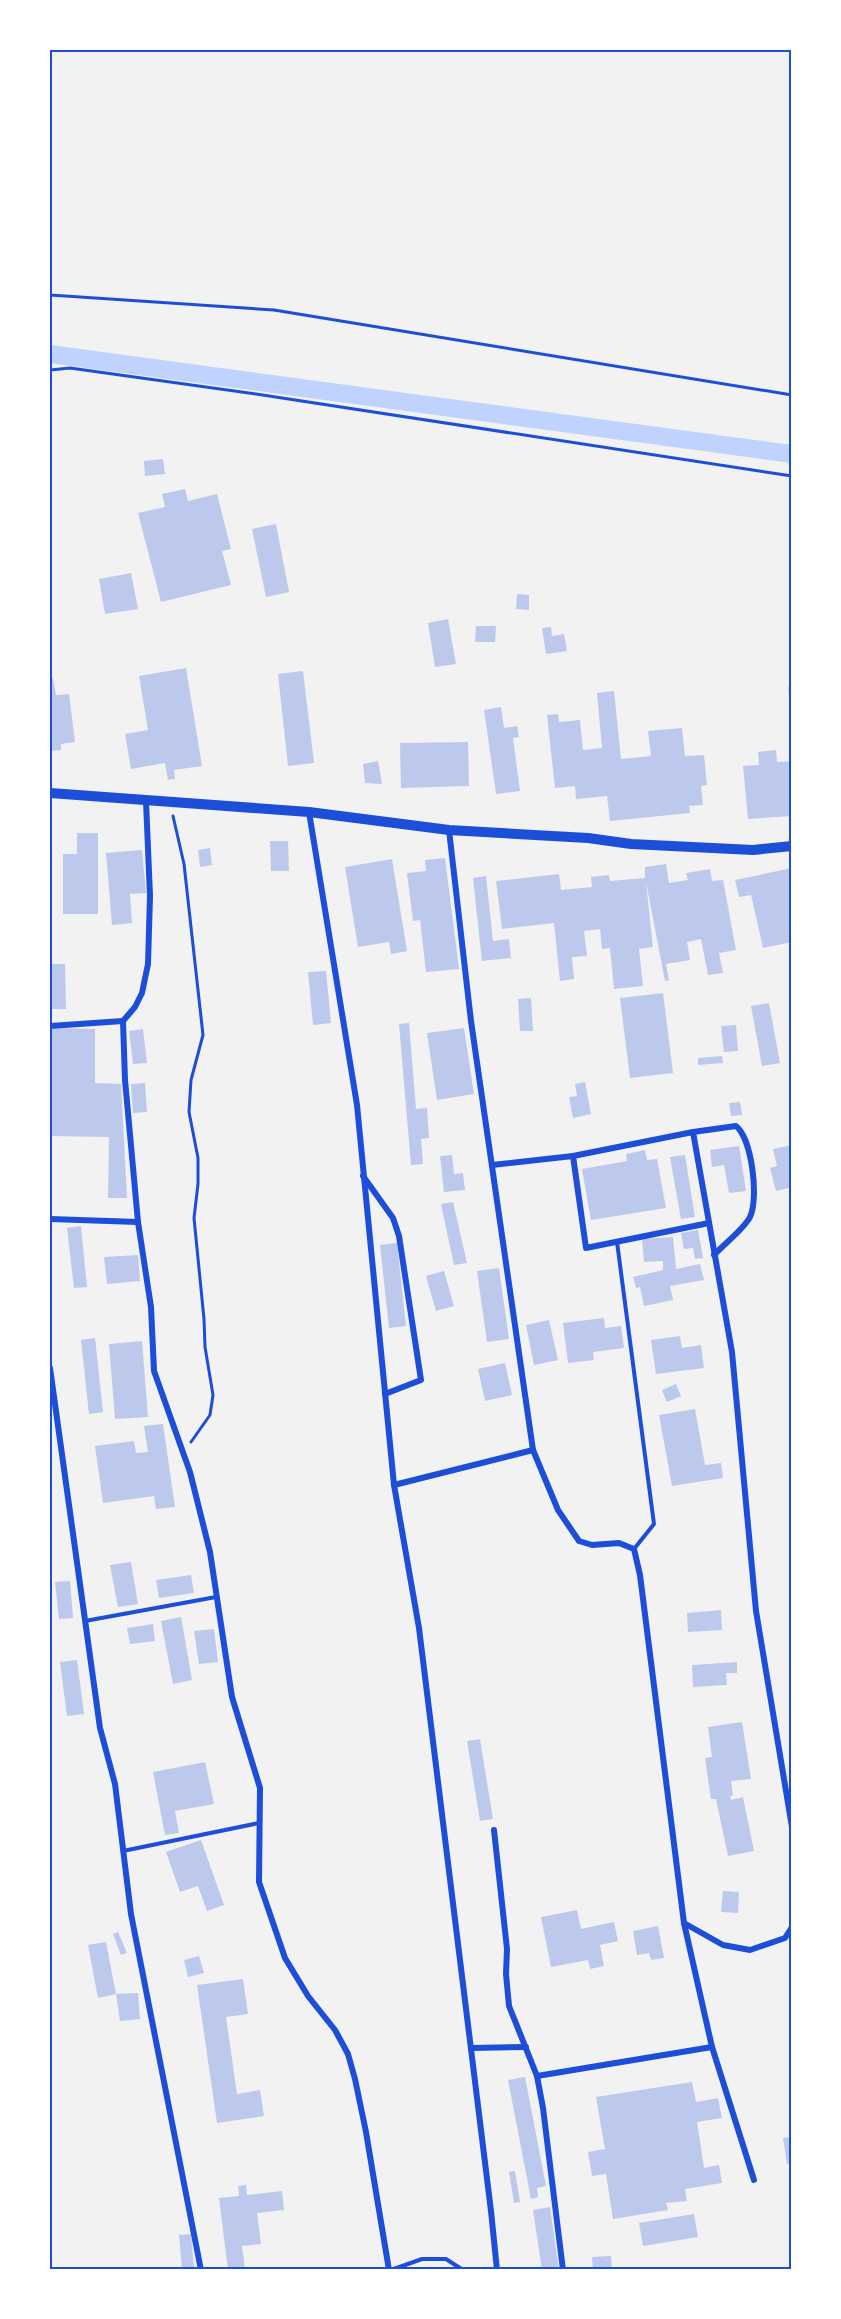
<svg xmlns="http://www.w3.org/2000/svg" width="841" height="2319" viewBox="0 0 841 2319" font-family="'Roboto Condensed',sans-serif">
	<rect width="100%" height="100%" fill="#f2f2f2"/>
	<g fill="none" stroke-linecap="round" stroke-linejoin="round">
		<path stroke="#bfd3fe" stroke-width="18" d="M50,354L792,454"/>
	</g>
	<g fill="#bdc9ec">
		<path d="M163,459L165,474L145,476L144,461Z"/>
		<path d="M185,489L188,501L217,494L231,549L222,551L231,585L161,602L138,513L165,507L162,494Z"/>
		<path d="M276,524L289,592L266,597L252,529Z"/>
		<path d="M131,573L138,609L105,614L99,579Z"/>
		<path d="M517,594L529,595V610L516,609Z"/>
		<path d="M448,619L456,664L435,667L428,623Z"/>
		<path d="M476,626H496L495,642H475Z"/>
		<path d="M551,627L552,636L564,634L567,651L546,654L542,628Z"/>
		<path d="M186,668L202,766L174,770L175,779L168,780L165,763L131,769L125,734L148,730L139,676Z"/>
		<path d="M303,671L314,763L288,766L278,674Z"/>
		<path d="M53,678L56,695L69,694L75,742L61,744V750L50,751V679Z"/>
		<path d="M792,686V708H790L788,687Z"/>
		<path d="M614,691L621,759L651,756L648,731L682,728L685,756L704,755L707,785L701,786L703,805L689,806L690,813L610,821L607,796L576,799L575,786L555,788L547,715L558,714L559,722L580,720L583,750L602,748L597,693Z"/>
		<path d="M501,707L504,728L517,726L519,737L513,738L520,791L496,794L484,710Z"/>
		<path d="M468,742L469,786L401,788L400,743Z"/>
		<path d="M776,750L777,762L792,761V816L748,819L743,766L759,765L758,752Z"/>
		<path d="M378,761L382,784L365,783L363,764Z"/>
		<path d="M77,833H98V914H63V854H77Z"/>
		<path d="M270,841H288L289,871H271Z"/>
		<path d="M210,848L212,865L200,867L198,850Z"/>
		<path d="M142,850L146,893L130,894L132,923L112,925L106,853Z"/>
		<path d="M445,858L459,969L426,972L420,920L413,921L407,873L426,871L425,860Z"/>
		<path d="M392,859L407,951L391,954L389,942L358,947L345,867Z"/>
		<path d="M666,864L669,883L688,880L686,873L710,869L712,881L723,880L736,950L719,953L723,973L708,975L701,939L687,942L690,960L666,964L669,980L665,981L646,882L653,947L639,949L643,986L614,989L610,948L602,949L600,929L584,931L587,956L572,957L574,979L560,981L554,923L502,929L496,881L559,874L561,890L592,887L591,877L609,875L610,881L645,878V867Z"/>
		<path d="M792,868V942L763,948L751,895L739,897L735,880Z"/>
		<path d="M486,876L493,941L509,939L511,958L482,961L473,878Z"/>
		<path d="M50,964H65L66,1009H50Z"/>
		<path d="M326,971L331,1023L313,1025L308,972Z"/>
		<path d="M663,993L673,1073L630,1078L620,998Z"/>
		<path d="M531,998L533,1031H520L518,999Z"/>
		<path d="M769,1003L780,1063L762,1066L751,1006Z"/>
		<path d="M409,1023L416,1109L427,1108L429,1138L421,1139L423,1164L411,1165L399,1024Z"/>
		<path d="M736,1025L738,1051L724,1052L721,1026Z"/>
		<path d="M50,1028L95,1029V1083L121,1084L127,1198H108L109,1137L50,1136Z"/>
		<path d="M464,1028L474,1094L437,1100L427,1033Z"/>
		<path d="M143,1029L147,1063L133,1064L129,1031Z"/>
		<path d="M722,1056L723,1063L698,1065V1058Z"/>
		<path d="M585,1082L591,1114L573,1118L569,1097L577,1096L575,1084Z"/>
		<path d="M145,1083L147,1112L133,1113L131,1084Z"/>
		<path d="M740,1102L742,1115L731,1116L729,1103Z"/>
		<path d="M792,1145V1187L776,1191L770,1168L777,1166L773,1149Z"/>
		<path d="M739,1146L746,1191L729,1193L724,1165L712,1167L710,1150Z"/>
		<path d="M645,1150L647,1160L657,1159L666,1208L591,1220L582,1169L627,1161L626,1154Z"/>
		<path d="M452,1155L454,1174L463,1173L465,1190L444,1192L440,1156Z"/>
		<path d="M685,1155L695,1217L681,1219L670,1157Z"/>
		<path d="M453,1202L467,1263L454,1265L441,1204Z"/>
		<path d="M81,1226L87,1287L74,1288L67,1228Z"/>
		<path d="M698,1230L703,1258L695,1259L693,1248L684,1249L681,1233Z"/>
		<path d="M673,1237L676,1269L700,1264L704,1280L670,1286L673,1300L644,1306L640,1287L636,1288L633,1277L663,1270V1261L644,1262L642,1239Z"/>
		<path d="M397,1243L406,1326L389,1328L380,1245Z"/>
		<path d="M138,1255L140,1281L107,1284L104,1257Z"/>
		<path d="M499,1268L509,1339L487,1342L477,1271Z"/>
		<path d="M444,1271L454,1306L436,1311L426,1276Z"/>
		<path d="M604,1318L605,1328L621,1326L624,1348L593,1352L594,1360L568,1363L563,1323Z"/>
		<path d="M549,1320L558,1360L534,1365L526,1325Z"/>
		<path d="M680,1336L682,1348L701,1345L704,1368L656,1374L651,1340Z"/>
		<path d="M95,1338L103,1412L89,1414L81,1340Z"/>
		<path d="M142,1341L148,1417L115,1419L109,1344Z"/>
		<path d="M505,1363L512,1395L485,1401L478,1369Z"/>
		<path d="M676,1384L681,1396L667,1402L662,1390Z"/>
		<path d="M695,1409L705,1465L721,1463L723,1478L672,1486L659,1415Z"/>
		<path d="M163,1424L175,1507L156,1509L154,1496L103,1503L95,1446L134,1441L136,1453L148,1452L144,1426Z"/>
		<path d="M131,1562L138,1604L118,1607L110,1565Z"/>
		<path d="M191,1575L194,1593L159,1598L156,1580Z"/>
		<path d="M70,1581L73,1618L59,1619L55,1582Z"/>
		<path d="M721,1610L722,1630L688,1632L687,1613Z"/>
		<path d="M181,1617L192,1680L173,1684L161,1621Z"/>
		<path d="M153,1624L155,1641L130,1644L127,1628Z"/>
		<path d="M214,1629L218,1662L199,1664L194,1631Z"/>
		<path d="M77,1660L84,1714L67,1716L60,1662Z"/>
		<path d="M737,1662V1673H726L727,1685L693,1687L692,1665Z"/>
		<path d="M742,1722L751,1779L731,1781L733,1796H730L731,1800L743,1797L754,1851L728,1856L716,1799H711L705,1758L712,1757L708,1727Z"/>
		<path d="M480,1739L493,1819L480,1821L467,1741Z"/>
		<path d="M205,1762L214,1804L175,1811L179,1833L165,1835L153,1772Z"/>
		<path d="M201,1840L224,1905L207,1911L198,1886L180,1892L166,1852Z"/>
		<path d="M723,1891L739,1892L738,1913L721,1912Z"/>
		<path d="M577,1910L581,1929L614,1922L618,1941L600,1945L604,1966L590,1969L588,1960L551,1967L541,1917Z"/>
		<path d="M658,1926L664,1958L651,1960L649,1953L637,1955L633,1931Z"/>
		<path d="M118,1932L127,1953L121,1955L113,1934Z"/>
		<path d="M106,1942L116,1994L138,1993L140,2019L120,2021L116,1994L98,1998L88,1945Z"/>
		<path d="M199,1956L204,1973L188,1977L184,1960Z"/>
		<path d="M243,1979L248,2014L226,2017L237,2094L260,2090L264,2116L217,2123L197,1985Z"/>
		<path d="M525,2077L546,2186L537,2188L538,2197L531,2199L508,2080Z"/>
		<path d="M692,2082L696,2102L718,2098L722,2118L697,2122L704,2168L719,2165L722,2183L685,2189L687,2201L666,2203L668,2210L613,2219L606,2174L592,2176L588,2152L605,2149L596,2097Z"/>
		<path d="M792,2137V2163L787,2164L783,2138Z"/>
		<path d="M515,2171L520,2202L514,2203L509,2172Z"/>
		<path d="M246,2185L247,2195L282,2191L284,2210L257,2213L261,2244L242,2246L245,2270H228L219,2198L239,2196L238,2186Z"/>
		<path d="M550,2207L559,2270H542L533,2210Z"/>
		<path d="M694,2214L698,2237L643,2246L639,2223Z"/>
		<path d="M191,2234L194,2270H182L179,2235Z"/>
		<path d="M611,2256L612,2270H593L592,2257Z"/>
	</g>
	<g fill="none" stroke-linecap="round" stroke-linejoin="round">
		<g stroke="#1d4ed8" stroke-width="3">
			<path d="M50,295L274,310L792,395"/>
			<path d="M50,370L70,368L256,394L792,476"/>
			<path d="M173,816L184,864L203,1035L191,1080L189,1112L198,1158V1184L194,1218L204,1319L205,1347L213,1395L210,1415L191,1442"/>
		</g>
		<g stroke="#1d4ed8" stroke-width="4">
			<path d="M617,1242L654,1524L634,1549"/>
			<path d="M85,1621L216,1597"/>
			<path d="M123,1851L259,1823"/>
			<path d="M391,2270L422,2259H446L463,2270"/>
		</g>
		<g stroke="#1d4ed8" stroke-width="6">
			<path d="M146,801L150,896L148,964L142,993L135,1007L123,1021L125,1080L138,1222L151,1307L154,1371L190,1472L210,1552L232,1697L260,1788L259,1882L285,1958L308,1996L335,2030L348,2054L355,2079L366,2132L389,2270"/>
			<path d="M309,812L357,1105L394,1485L419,1628L491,2211L497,2270"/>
			<path d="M449,830L471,1021L533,1450L558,1510L579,1541L592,1545L619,1543L634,1549L640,1575L684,1923L712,2047L754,2180"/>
			<path d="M50,1026L123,1021"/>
			<path d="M693,1132L732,1352L756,1611L792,1827"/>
			<path d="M573,1156L586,1248L709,1223"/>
			<path d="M492,1165L573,1156L693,1132L736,1126C752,1139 759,1198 750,1217C744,1229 724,1244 714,1255"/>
			<path d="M363,1176L393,1218L399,1236L421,1380L385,1394"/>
			<path d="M50,1219L138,1222"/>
			<path d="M50,1368L100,1728L115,1784L131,1914L201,2270"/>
			<path d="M394,1485L533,1450"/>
			<path d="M494,1830L507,1949L506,1974L509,2006L537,2076L543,2108L563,2270"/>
			<path d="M684,1923L723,1945L750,1950L785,1938L792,1927"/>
			<path d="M471,2048L526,2047"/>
			<path d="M537,2076L712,2047"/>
		</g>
		<path stroke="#1d4ed8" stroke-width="10" d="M50,793L309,812L449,830L588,838L631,844L753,850L792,846"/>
	</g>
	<rect width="841" height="2319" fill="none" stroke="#ffffff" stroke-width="102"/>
	<rect x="51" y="51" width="739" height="2217" fill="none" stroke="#1d4ed8" stroke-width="2"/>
</svg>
